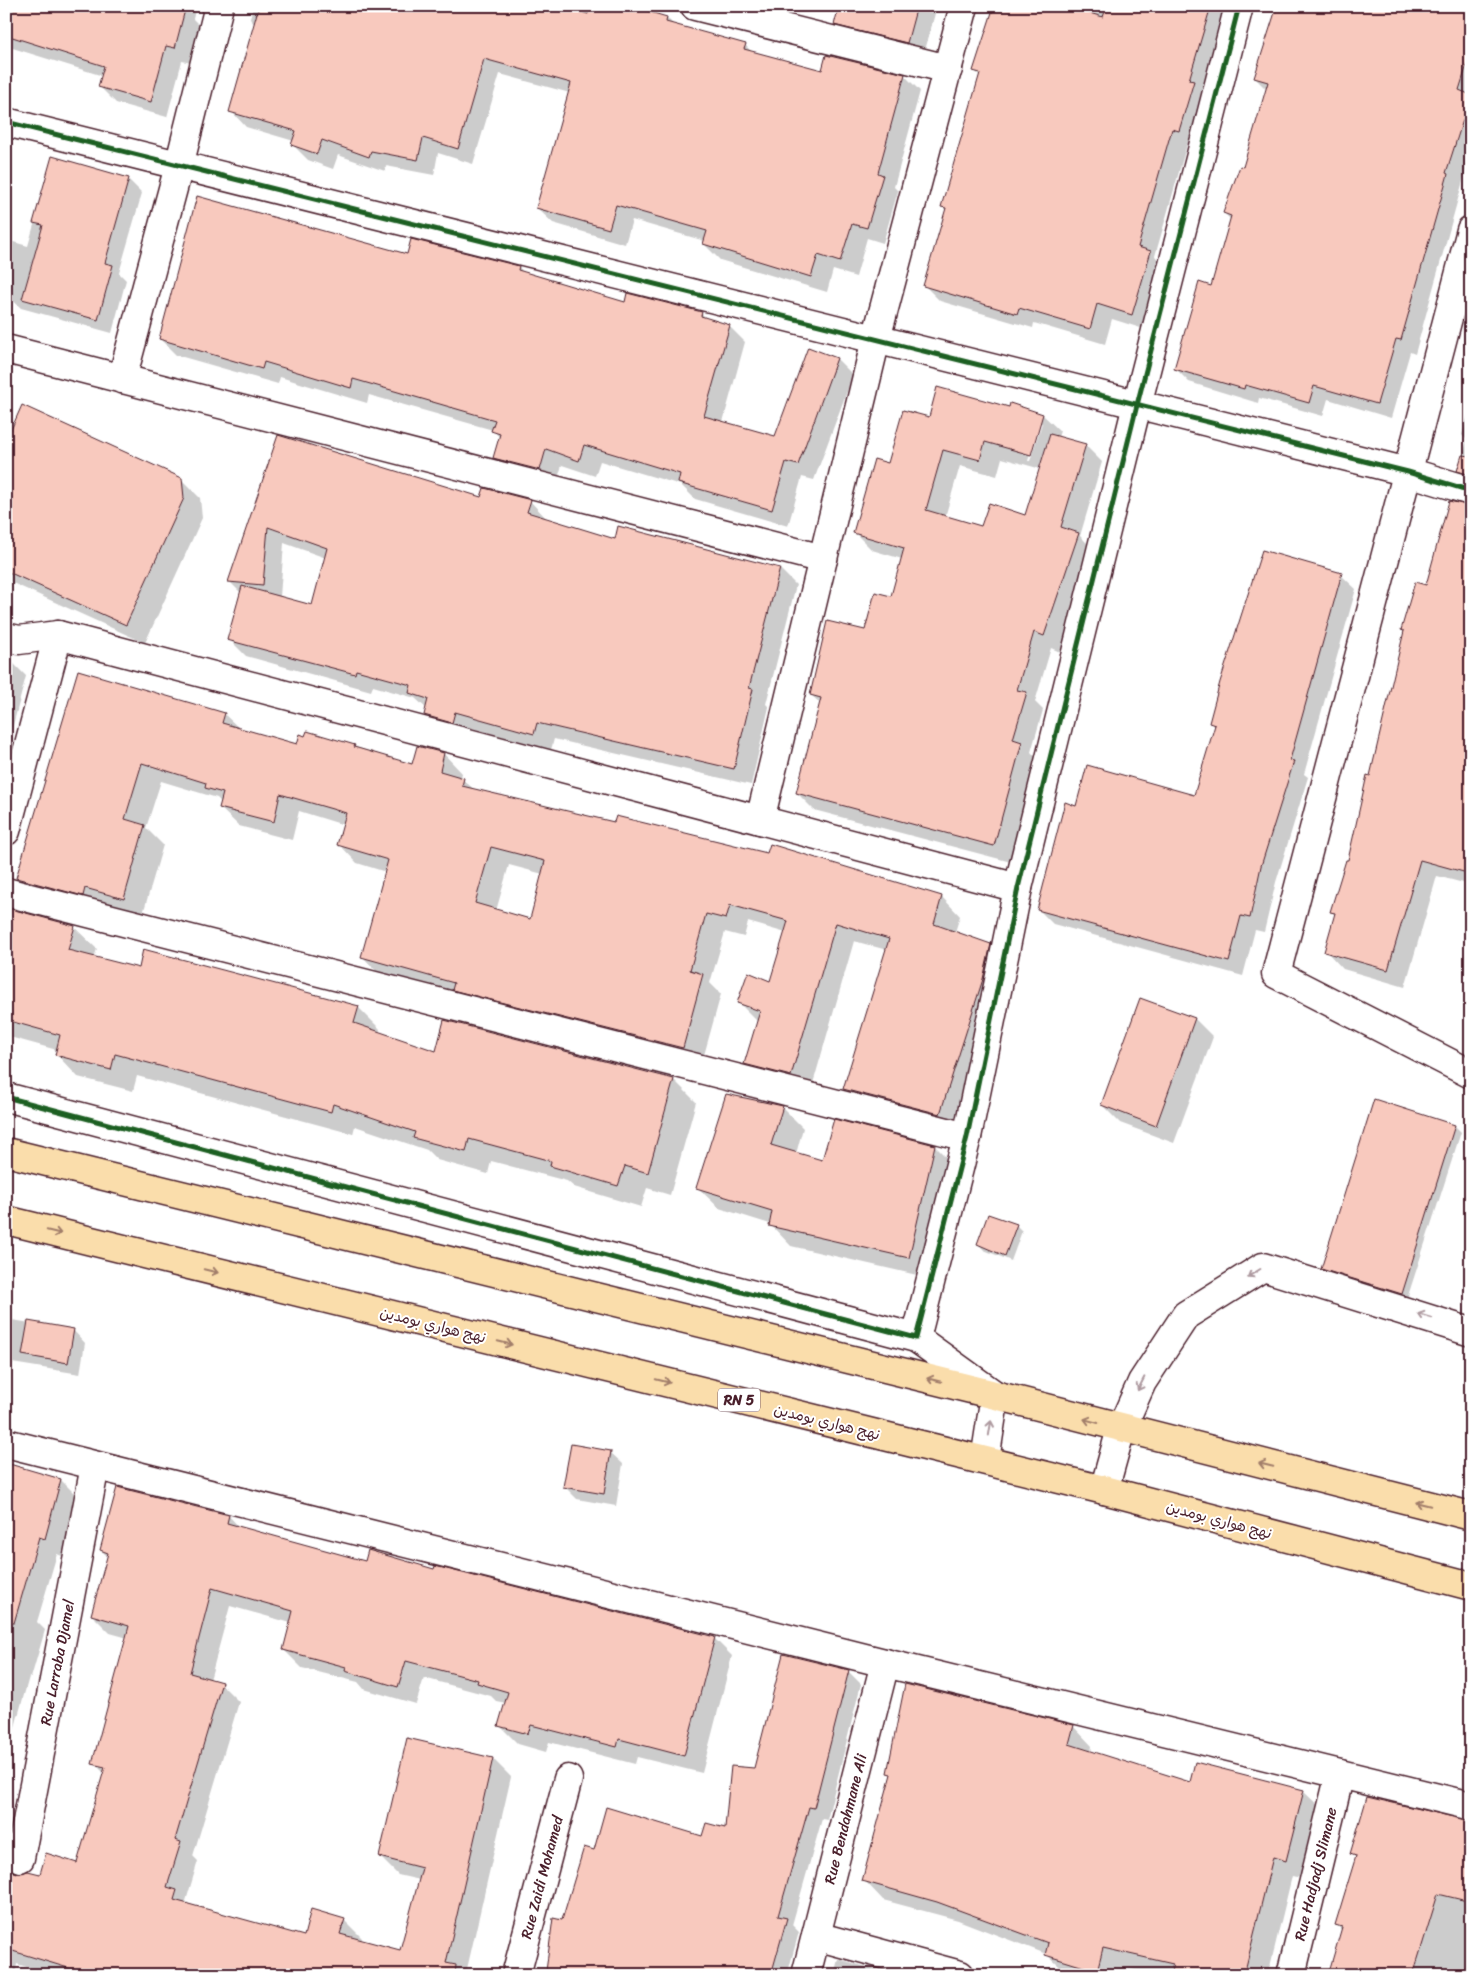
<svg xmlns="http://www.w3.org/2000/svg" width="1477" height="1981" viewBox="0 0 1477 1981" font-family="Sriracha,'Playpen Sans Arabic',sans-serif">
	<rect width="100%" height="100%" fill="#fff"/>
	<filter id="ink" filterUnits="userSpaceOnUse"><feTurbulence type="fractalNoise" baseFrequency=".02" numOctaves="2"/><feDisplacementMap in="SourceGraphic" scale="10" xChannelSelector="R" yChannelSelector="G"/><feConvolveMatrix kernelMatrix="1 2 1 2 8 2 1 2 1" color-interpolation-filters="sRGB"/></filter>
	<g filter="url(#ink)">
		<g fill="#0003" fill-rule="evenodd">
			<path d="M6,6H196L193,19L201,27L191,63L182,61L167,117L116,103L100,87L103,76L6,46Z"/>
			<path d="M253,6H585L667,18L675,26L745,45L752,52L823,71L904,75L920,91L894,187L898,191L883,243L867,238L856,277L833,270L827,292L720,260L704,244L705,241L632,220L625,244L553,223L537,208L570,93L500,74L473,164L438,153L434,175L386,166L385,171L338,155L333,169L308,160L292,144L294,141L246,127L231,111L255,25L250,19Z"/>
			<path d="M840,6H937L923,58L851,40L835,24Z"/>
			<path d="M995,6H1230L1194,146L1187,144L1155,256L1166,267L1147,330L1112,319L1105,344L1034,323L1033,328L940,301L925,286L947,211L942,206L980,76L975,71Z"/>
			<path d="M1471,6V152L1415,354L1410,352L1391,418L1328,399L1323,416L1259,398L1258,403L1189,382L1175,368L1212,288L1231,220L1224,213L1244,169L1267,90L1255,78Z"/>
			<path d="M53,157L128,179L142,193L119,273L126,280L112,333L21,308L6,294V240L28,246Z"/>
			<path d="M421,209L474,224L489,240L439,227Z"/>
			<path d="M412,241L519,267L524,273L626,303L701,313L708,320L729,326L745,342L723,422L775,437L808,348L837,359L853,375L814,480L802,477L788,526L695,499L681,485L600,461L595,476L562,465L556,485L510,474L494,458L500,438L493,430L369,395L367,403L280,377L278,384L176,355L160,339L408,255Z"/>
			<path d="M1471,405V482L1459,470L1467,440L1462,435Z"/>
			<path d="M1009,409L1043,415L1060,431L1058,437L1085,445L1102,462L1080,536L1095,551L1060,652L1051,648L1035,702L1043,710L1031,752L1038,760L1011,862L814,810L797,793L821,704L811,695L892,597L902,559L872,550L855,533L889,465L930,418ZM1039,423H1042L1030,461H1028ZM1002,458L1041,469L1026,516L982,528L945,517L960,466L997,476Z"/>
			<path d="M279,437L482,499L530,501L547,519L616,540L780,569L796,585L766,704L769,707L751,785L554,739L551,750L472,728L469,739L442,732L425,715L427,709L415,698L373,686L371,691L246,656L229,639L241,593L230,582ZM284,543L326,558L313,606L280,597Z"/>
			<path d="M6,444L181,479L200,498L202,518L145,643L6,580Z"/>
			<path d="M1471,507V885L1437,876L1405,987L1343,969L1326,951L1336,916L1332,912L1349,862L1371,778L1405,633L1402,630Z"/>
			<path d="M1341,575L1356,589L1304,774L1308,777L1276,882L1264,932L1255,930L1243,976L1053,924L1038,909L1077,807L1194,797L1216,728L1211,723Z"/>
			<path d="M6,656L26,676L6,752Z"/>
			<path d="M79,671L224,714L240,729L298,745L308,732L413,765L417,747L444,754L462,773L461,778L476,791L615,824L768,855L770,846L942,897L960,916L955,932L990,945L1008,964L958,1132L863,1107L845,1089L887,950L854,941L810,1094L764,1082L746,1064L757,1021L739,1003L771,982L786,933L748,922L744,937L725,932L710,983L721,994L701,1066L380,975L362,956L386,872L357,863L339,844L344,825L299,811L292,840L239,826L220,808L222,803L217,798L161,781L146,828L163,845L142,917L35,896L17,878ZM509,865L543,874L531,921L496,911Z"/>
			<path d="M8,910L74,927L97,949L94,958L140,970L358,1007L380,1029L379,1033L437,1053L445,1021L674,1080L696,1102L670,1195L647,1188L641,1207L574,1187L567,1181L491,1161L488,1174L437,1160L427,1150L355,1126L353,1134L137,1076L133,1091L78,1077L56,1054L57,1050L6,1036Z"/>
			<path d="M1471,975V1003L1465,996Z"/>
			<path d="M1195,1019L1213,1037L1174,1143L1120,1123L1102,1105Z"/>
			<path d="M737,1096L782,1107L803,1128L796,1154L822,1162L935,1146L956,1167L930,1278L791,1246L770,1224L719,1208L697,1187Z"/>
			<path d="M1375,1101L1455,1126L1461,1132L1407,1299L1328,1274L1322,1268Z"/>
			<path d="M1016,1225L1022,1231L1011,1261L984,1250L978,1244Z"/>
			<path d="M6,1319L73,1330L85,1343L80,1374L6,1362Z"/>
			<path d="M610,1452L623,1464L616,1506L577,1499L565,1487Z"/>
			<path d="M6,1465L61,1480L79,1498L62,1556L57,1554L37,1622L45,1630L31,1678L29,1677L6,1759Z"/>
			<path d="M229,1516L240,1528L366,1562L435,1571L714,1638L732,1656L702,1773L637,1757L635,1764L549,1742L546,1752L518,1744L500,1726L506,1703L496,1701L491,1696L424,1678L416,1704L364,1689L358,1682L302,1668L284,1650L291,1623L230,1606L210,1680L221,1684L239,1702L193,1856L198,1861L186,1901L192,1907L305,1937L344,1920L362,1938L361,1941L401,1952L420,1880L398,1875L380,1857L408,1740L493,1759L511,1777L467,1969L474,1975H52L17,1964L15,1975H6V1867L16,1875L41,1876L78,1864L105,1774L94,1763L128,1638L110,1633L92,1615L108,1557L101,1550Z"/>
			<path d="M848,1671L861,1684L827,1820L822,1819L792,1925L799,1932L788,1972L785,1971L784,1975H552L547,1970L563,1921L595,1851L703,1837L726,1830L755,1770Z"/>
			<path d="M1073,1726L1092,1746L1091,1752L1191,1784L1303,1791L1323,1810L1305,1879L1292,1876L1268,1975H1157L1122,1967L1120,1975H1069L1046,1954L958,1920L883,1900L864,1880L892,1776L889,1772Z"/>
			<path d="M1471,1822L1470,1975H1329L1342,1931L1337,1925L1356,1858L1351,1853Z"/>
			<path d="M838,1959L895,1975H834Z"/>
		</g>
		<g fill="#f8c9be" stroke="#4a1f2b" fill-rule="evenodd">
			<path d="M6,6H186L175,48L166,46L151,102L98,87L104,66L6,35Z"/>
			<path d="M259,6H561L588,14L590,6H630L667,17L666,22L746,44L744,49L822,70L826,55L905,74L878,173L883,175L867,228L852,224L840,262L818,255L811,277L703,244L707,231L616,205L609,229L536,208L571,83L484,59L458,149L423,138L418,160L371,151L369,157L322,140L317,154L291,145L296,131L229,112Z"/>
			<path d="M839,6H917L907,43L834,25Z"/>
			<path d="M994,6H1066L1103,17L1107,6H1211L1189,80L1194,81L1179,131L1172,129L1138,247L1151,251L1132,315L1097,304L1090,329L1019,308L1017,314L923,286L946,208L941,207L980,73L973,71Z"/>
			<path d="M1277,6H1471V52L1459,90L1471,95L1446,173L1448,174L1401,340L1396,339L1377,404L1314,386L1309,403L1245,385L1244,389L1174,369L1199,282L1211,286L1231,216L1223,213L1240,166L1243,167L1268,82L1254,78Z"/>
			<path d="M52,156L129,178L105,263L113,265L98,320L22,299L43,225L33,223Z"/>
			<path d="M197,196L407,254L411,239L519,266L518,270L625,302L627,293L702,312L701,316L730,325L704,416L775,436L808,347L837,358L798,465L786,462L772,510L678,483L680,474L584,445L579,461L546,449L540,470L493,458L500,434L491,431L495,420L353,379L351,388L264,362L262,369L159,339Z"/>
			<path d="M937,387L1009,407L1010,403L1043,414L1031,455L985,442L980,460L943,450L926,510L981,526L989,503L1025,515L1050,434L1086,444L1061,527L1079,533L1044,636L1034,632L1017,690L1027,692L1013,739L1022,742L994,846L796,793L821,698L810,695L827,621L865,630L875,592L891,596L904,548L853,533L874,459L888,463L903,410L929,417Z"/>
			<path d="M22,405L182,478L184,498L126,625L6,571V441Z"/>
			<path d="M278,435L481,497L484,488L531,500L527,512L615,539L618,526L780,568L749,688L753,689L734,769L537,723L534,734L455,712L452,723L424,715L428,699L409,693L411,685L356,670L355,674L227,640L242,586L312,605L327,548L268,527L263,585L228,582Z"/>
			<path d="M1462,455L1471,456V475L1457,471Z"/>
			<path d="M1449,501L1471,506V874L1420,860L1388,970L1324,952L1335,913L1330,912L1346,860H1348L1367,775L1370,776L1404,631L1401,630L1415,582L1426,585Z"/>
			<path d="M1262,550L1342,573L1290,760L1294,761L1261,866L1250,918L1241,916L1229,962L1037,910L1065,802L1076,806L1087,765L1194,795L1215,725L1209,723L1220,682Z"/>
			<path d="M78,670L225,713L222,723L297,744L300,734L305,736L307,731L355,745L354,747L412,764L417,746L444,753L440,771L464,778L462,786L614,822L616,816L767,853L770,844L942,896L934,924L991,944L983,979L940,1114L843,1089L889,939L836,923L791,1076L744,1064L760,1011L737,1003L748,972L770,981L788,921L730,905L726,919L706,914L690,970L703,974L683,1048L452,990L454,983L361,957L388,860L337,845L346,813L280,794L274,822L219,808L223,793L205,788L206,783L142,763L125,819L145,825L124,899L85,888L83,896L16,878ZM491,847L545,861L530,919L475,903Z"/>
			<path d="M7,908L75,926L68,950L139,968L143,949L359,1006L354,1023L436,1051L444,1020L674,1079L648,1173L625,1166L618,1186L550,1166L551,1161L469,1139L466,1152L413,1138L415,1132L333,1104L331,1112L115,1054L111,1070L55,1055L60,1035L6,1020Z"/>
			<path d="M1140,998L1195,1018L1156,1126L1101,1105Z"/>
			<path d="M726,1094L783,1106L771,1145L822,1160L834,1119L935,1145L909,1258L769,1226L772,1211L696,1188Z"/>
			<path d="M1374,1099L1455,1125L1402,1294L1321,1269Z"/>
			<path d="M988,1214L1017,1224L1005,1256L977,1244Z"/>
			<path d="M28,1321L74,1329L68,1363L22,1355Z"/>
			<path d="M571,1444L611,1451L604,1494L563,1487Z"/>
			<path d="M6,1463L61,1479L45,1539L39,1537L14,1623L6,1621Z"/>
			<path d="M117,1487L229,1515L227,1523L365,1561L368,1550L434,1569L435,1566L715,1637L684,1756L619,1739L617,1747L531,1725L528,1734L498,1726L508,1692L477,1683L478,1680L406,1661L398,1687L345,1671L346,1667L283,1650L293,1611L212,1588L190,1673L222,1682L175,1840L181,1842L167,1887L177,1890L174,1900L304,1936L311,1909L345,1919L340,1934L400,1950L422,1868L379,1857L407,1738L493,1758L446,1963L456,1965L455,1975H91L6,1949V1865L17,1873L28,1871L40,1874L46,1853L77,1863L105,1767L92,1764L129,1626L91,1615L108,1553L100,1550Z"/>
			<path d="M783,1654L849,1670L814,1808L809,1807L778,1916L787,1918L771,1975H552L553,1972L546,1971L553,1918L562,1920L584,1847L594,1850L606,1807L702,1836L706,1823L725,1828L731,1766L754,1768Z"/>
			<path d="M905,1684L1074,1725L1069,1744L1190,1782L1195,1762L1304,1790L1286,1861L1273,1857L1244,1975H1170L1173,1964L1103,1948L1097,1971L1045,1955L1048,1943L937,1902L862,1881L891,1774L887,1773Z"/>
			<path d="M1367,1797L1471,1821V1902L1438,1894L1413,1975H1328L1342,1927L1335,1925L1356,1856L1350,1854Z"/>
		</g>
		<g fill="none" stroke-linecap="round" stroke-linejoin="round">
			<defs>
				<g id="minor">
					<path d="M695,6L948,69"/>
					<path d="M6,122L1408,472L1471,491"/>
					<path d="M1471,230L1276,974L1471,1074"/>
					<path d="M6,349L823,559"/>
					<path d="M122,379L179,166L219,6"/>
					<path d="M6,637L19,640L58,635L1018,888"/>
					<path d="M760,820L876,339L964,6"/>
					<path d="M6,831L58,635"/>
					<path d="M6,892L967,1137"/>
					<path d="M6,1097L916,1338L967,1137L1018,888L1137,405L1239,6"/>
					<path d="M916,1338L995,1395L985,1460"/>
					<path d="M6,1443L885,1663L1471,1806"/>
					<path d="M1104,1490L1121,1429L1142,1382L1186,1315L1263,1267L1471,1332"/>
					<path id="s1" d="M20,1858L95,1466"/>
					<path d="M816,1936L960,1975"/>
					<path id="s2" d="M516,1975L568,1779"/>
					<path id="s3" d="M806,1975L885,1663"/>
					<path id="s4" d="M1291,1975L1340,1774"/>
				</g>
				<g id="major">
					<path d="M6,1152L995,1395L1471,1516"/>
					<path d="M6,1220L1104,1490L1471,1586"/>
				</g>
			</defs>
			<use href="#minor" stroke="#4a1f2b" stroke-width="31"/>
			<use href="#major" stroke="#4a1f2b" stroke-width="31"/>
			<use href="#minor" stroke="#fff" stroke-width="28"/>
			<use href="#major" stroke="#faddab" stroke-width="28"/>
			<defs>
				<g id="cycleway">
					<path d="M6,122L1408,472L1471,491"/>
					<path d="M6,1097L916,1338L967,1137L1018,888L1137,405L1239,6"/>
				</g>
			</defs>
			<use href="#cycleway" stroke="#fff" stroke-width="8"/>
			<use href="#cycleway" stroke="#1b5e20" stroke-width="5"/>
		</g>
		<defs><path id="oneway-shaft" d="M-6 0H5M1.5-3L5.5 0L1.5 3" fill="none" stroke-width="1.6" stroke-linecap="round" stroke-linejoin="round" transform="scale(1.25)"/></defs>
		<g stroke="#a27e6b">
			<use href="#oneway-shaft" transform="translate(54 1232) rotate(14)"/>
			<use href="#oneway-shaft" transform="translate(211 1271) rotate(14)"/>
			<use href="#oneway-shaft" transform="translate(505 1343) rotate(14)"/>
			<use href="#oneway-shaft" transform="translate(934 1380) rotate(-166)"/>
			<use href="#oneway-shaft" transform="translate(663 1381) rotate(14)"/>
			<use href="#oneway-shaft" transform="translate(1091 1421) rotate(-165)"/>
			<use href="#oneway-shaft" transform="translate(1266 1465) rotate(-166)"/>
			<use href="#oneway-shaft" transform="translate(1423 1504) rotate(-166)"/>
		</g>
		<g stroke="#ae9aa0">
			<use href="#oneway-shaft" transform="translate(1254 1273) rotate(148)"/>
			<use href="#oneway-shaft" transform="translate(1425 1316) rotate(-163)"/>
			<use href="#oneway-shaft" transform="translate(1141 1384) rotate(117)"/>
			<use href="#oneway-shaft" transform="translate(990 1428) rotate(-81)"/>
		</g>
	</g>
	<g text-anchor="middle" stroke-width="4" stroke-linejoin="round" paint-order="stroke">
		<rect fill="#fff" stroke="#80626b" stroke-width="1" x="718" y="1388.5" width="42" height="23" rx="4"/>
		<g font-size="14" font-weight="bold" fill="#4a1f2b">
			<text x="739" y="1405">RN 5</text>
		</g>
		<g font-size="15" fill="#4a1f2b" stroke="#fff">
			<text transform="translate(433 1325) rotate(14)" y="5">نهج هواري بومدين</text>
			<text transform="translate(827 1422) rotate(14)" y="5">نهج هواري بومدين</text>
			<text transform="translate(1219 1520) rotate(15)" y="5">نهج هواري بومدين</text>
			<text dy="5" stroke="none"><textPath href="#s1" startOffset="199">Rue Larraba Djamel</textPath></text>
			<text dy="5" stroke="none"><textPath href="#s3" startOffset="161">Rue Bendahmane Ali</textPath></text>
			<text dy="5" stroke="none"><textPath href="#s4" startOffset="104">Rue Hadjadj Slimane</textPath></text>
			<text dy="5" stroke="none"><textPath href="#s2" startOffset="101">Rue Zaidi Mohamed</textPath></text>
		</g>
	</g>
	<rect width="1477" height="1981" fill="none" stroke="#fff" stroke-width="25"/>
	<rect x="12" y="12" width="1452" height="1956" fill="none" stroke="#4a1f2b" stroke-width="2" filter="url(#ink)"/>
</svg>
